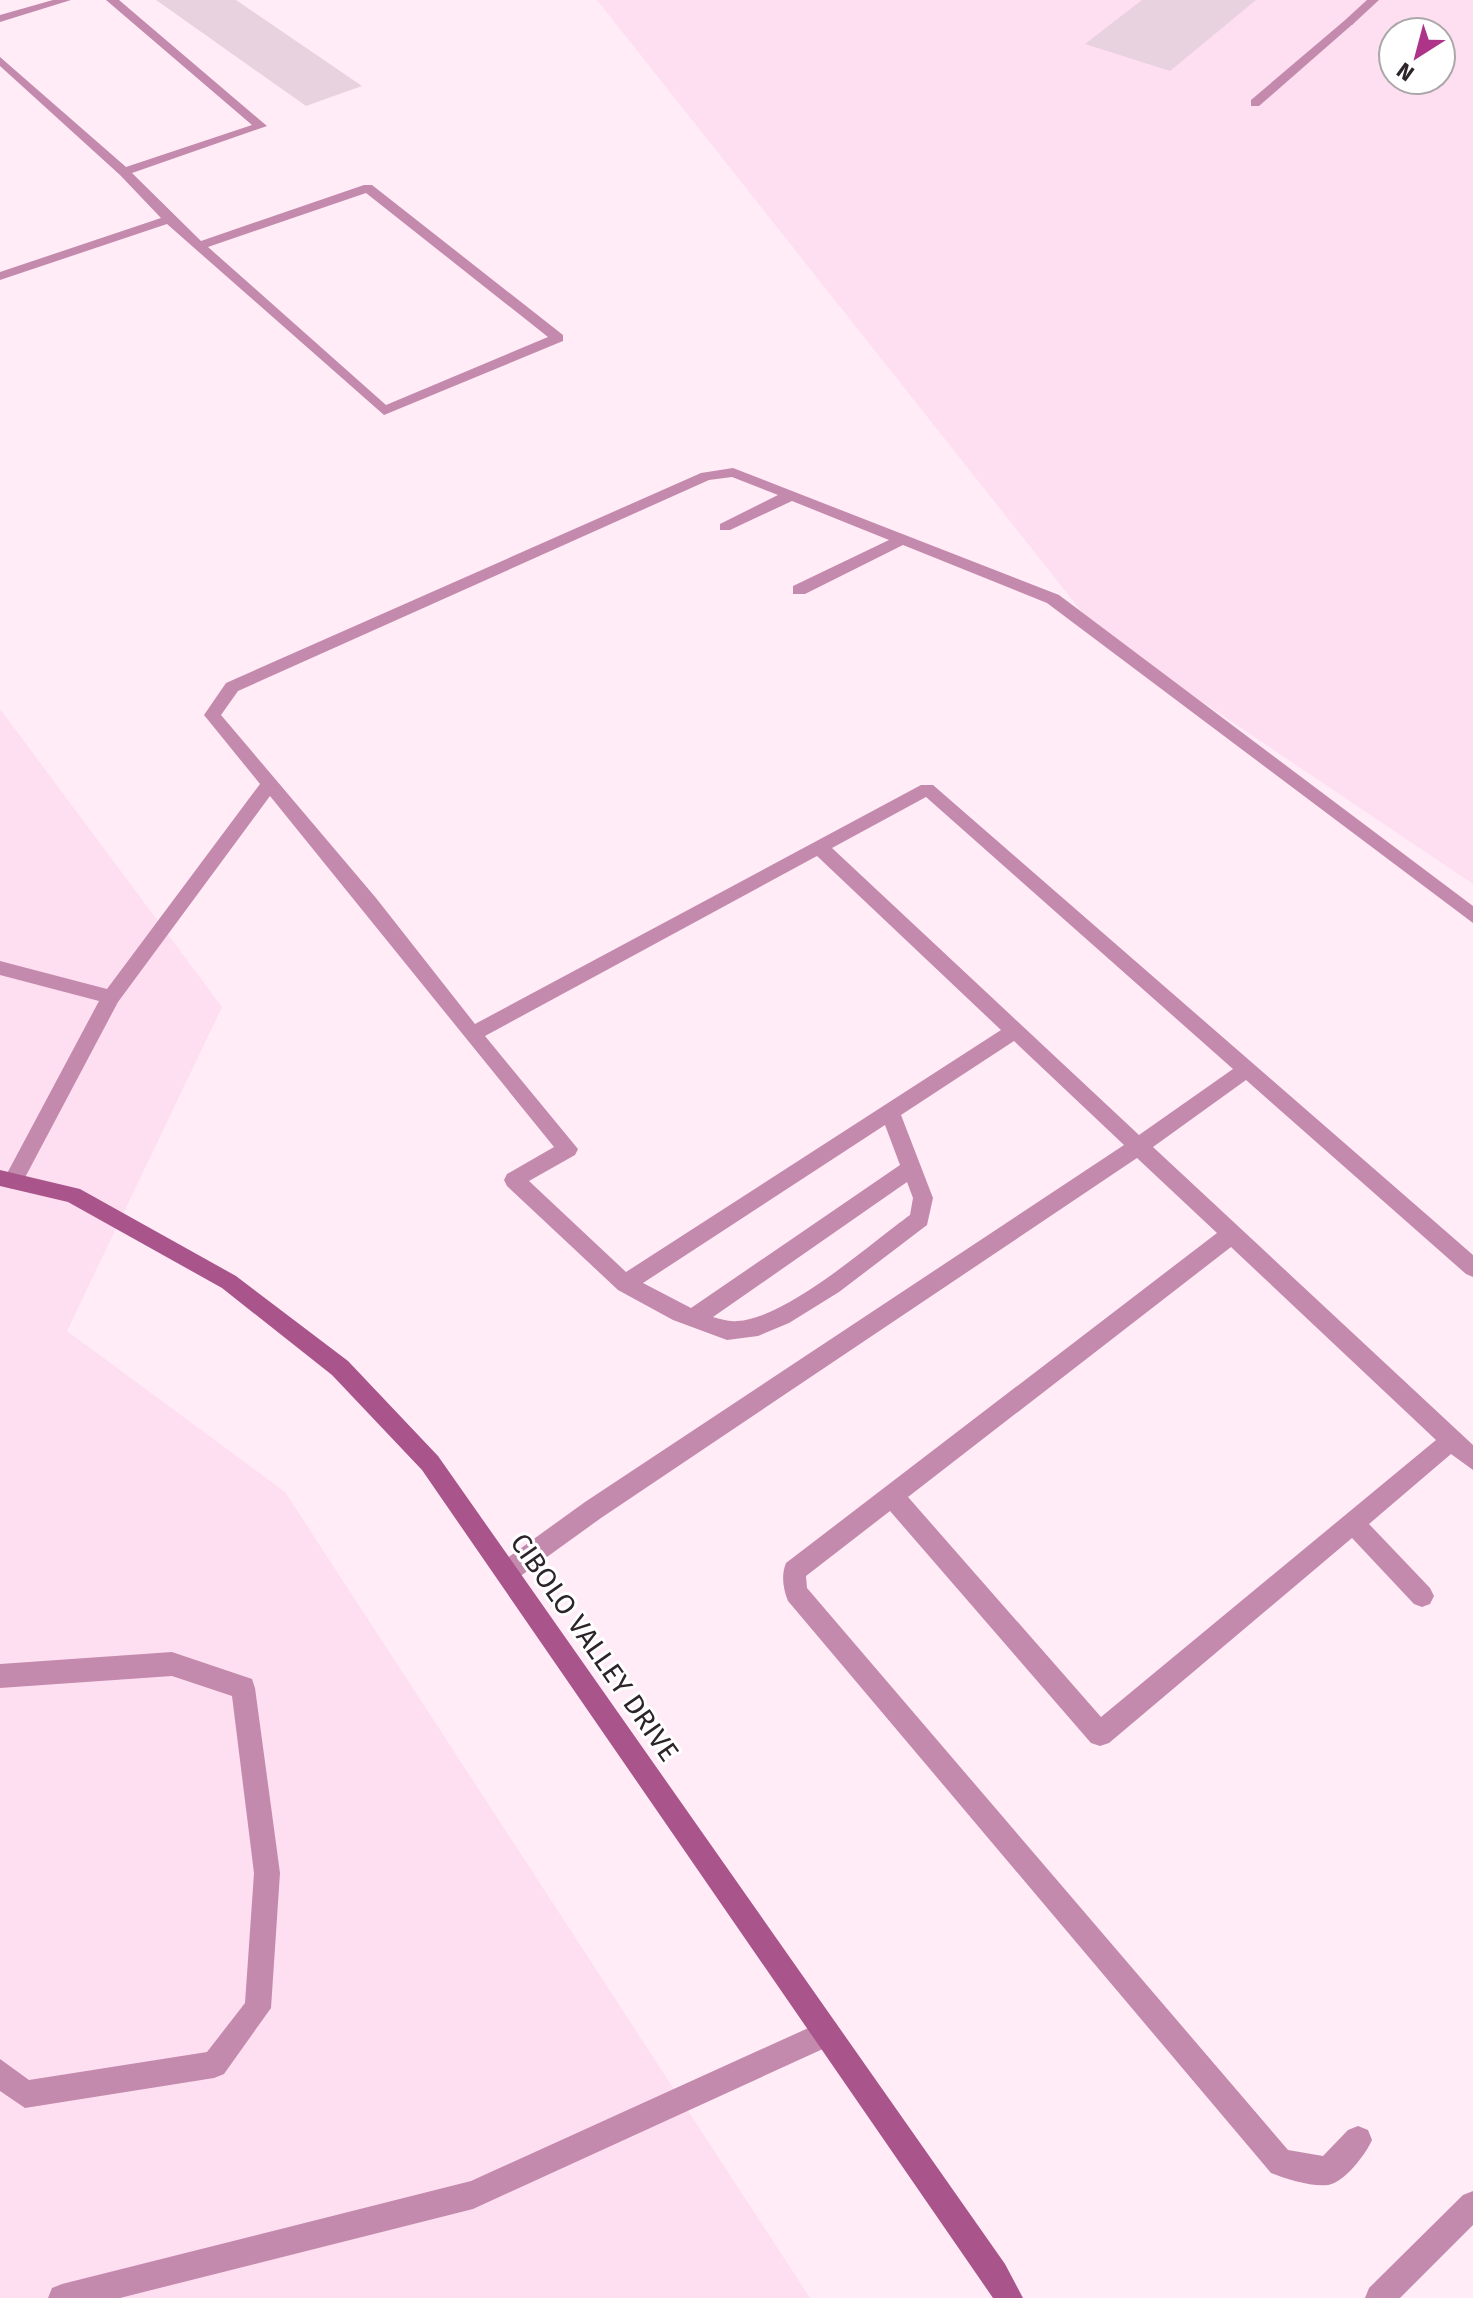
<svg xmlns="http://www.w3.org/2000/svg" width="1473" height="2298" viewBox="0 0 1473 2298" font-family="'Fira Sans',sans-serif">
	<rect width="100%" height="100%" fill="#ffecf6"/>
	<g fill="#fedff1" fill-rule="evenodd">
		<path d="M597,0H1473V884L1097,631ZM1393,32H1441V80H1393Z"/>
		<path d="M0,709L222,1007L67,1331L285,1492L810,2298H0Z"/>
	</g>
	<g fill="#e9d2df">
		<path d="M156,0H236L362,86L306,106Z"/>
		<path d="M1142,0H1256L1170,71L1085,44Z"/>
	</g>
	<g fill="none" stroke-linecap="round" stroke-linejoin="round">
		<g fill="#c48aad" fill-rule="evenodd">
			<path d="M53,0H71L0,22V15Z"/>
			<path d="M106,0H119L267,126L132,173L201,241L364,185H372L563,335V341L384,415L167,224L0,280V272L161,218L120,175L0,66V57L126,167L252,125ZM366,193L548,337L386,405L208,247Z"/>
			<path d="M1344,21L1354,23L1259,106H1251V100Z"/>
			<path d="M733,468L1059,595L1473,906V923L1047,603L903,545L805,594H793V586L889,540L792,501L730,530H720V524L778,495L732,477L709,480L238,691L221,715L376,898L475,1024L921,785H933L1473,1255V1277L1466,1274L1246,1080L1153,1147L1473,1445V1470L1451,1454L1369,1524L1430,1588L1434,1596L1430,1604L1422,1607L1414,1604L1352,1538L1109,1743L1100,1746L1091,1743L890,1511L806,1576L807,1588L1288,2150L1323,2156L1348,2130L1358,2126L1368,2130L1372,2140C1366,2154 1344,2183 1328,2185C1312,2187 1286,2179 1271,2173L788,1601C783,1589 781,1575 786,1563L1217,1233L1137,1158L601,1518L515,1580L507,1583L499,1580L495,1572L499,1564L585,1502L1124,1145L1014,1041L901,1115L933,1198L927,1225L839,1292L789,1323L758,1336L727,1340L673,1320L618,1290L507,1186L504,1180L507,1174L554,1147L270,796L118,1002L20,1187L13,1189L6,1187L3,1181L99,1001L0,975V961L107,989L260,784L204,715L226,683L701,473ZM926,797L1233,1069L1139,1135L832,848ZM817,856L1001,1030L626,1272L529,1181L575,1155L578,1149L485,1036ZM885,1125L900,1165L691,1308L643,1283ZM907,1182L913,1198L910,1215C870,1244 786,1319 737,1321C729,1322 721,1319 713,1317ZM1231,1247L1436,1440L1101,1717L908,1497Z"/>
			<path d="M172,1652L252,1679L255,1688L280,1873L271,2008L224,2074L214,2078L25,2108L0,2091V2059L29,2080L207,2052L245,2003L254,1873L232,1696L172,1676L0,1688V1664Z"/>
			<path d="M1473,2191V2225L1400,2298H1365L1369,2288L1463,2195Z"/>
		</g>
		<g fill="#c48aad" fill-rule="evenodd">
			<path d="M1367,0H1379L1352,25H1344V21Z"/>
			<path d="M826,2020L836,2023L839,2033L836,2043L473,2209L120,2298H48L52,2288L62,2284L471,2181Z"/>
		</g>
		<path fill="#a9558c" fill-rule="evenodd" d="M0,1170L80,1189L236,1276L348,1361L438,1456L1005,2264L1023,2298H993L422,1470L332,1375L222,1288L68,1202L0,1186Z"/>
	</g>
	<g text-anchor="middle" stroke-width="6" stroke-linejoin="round" paint-order="stroke">
		<g font-size="28" fill="#2d2429" stroke="#fff">
			<text transform="translate(595 1647) rotate(55)" y="10">CIBOLO VALLEY DRIVE</text>
		</g>
	</g>
	<g transform="translate(1417 56) rotate(216)"><circle r="38" fill="#ffffff" stroke="#aba7a9" stroke-width="2"/>
	<path d="M0-6L14 30L0 20L-14 30Z" fill="#ad3488"/>
	<text y="-12" font-size="22" font-weight="bold" text-anchor="middle" fill="#2d2429">N</text>
	</g>
</svg>
